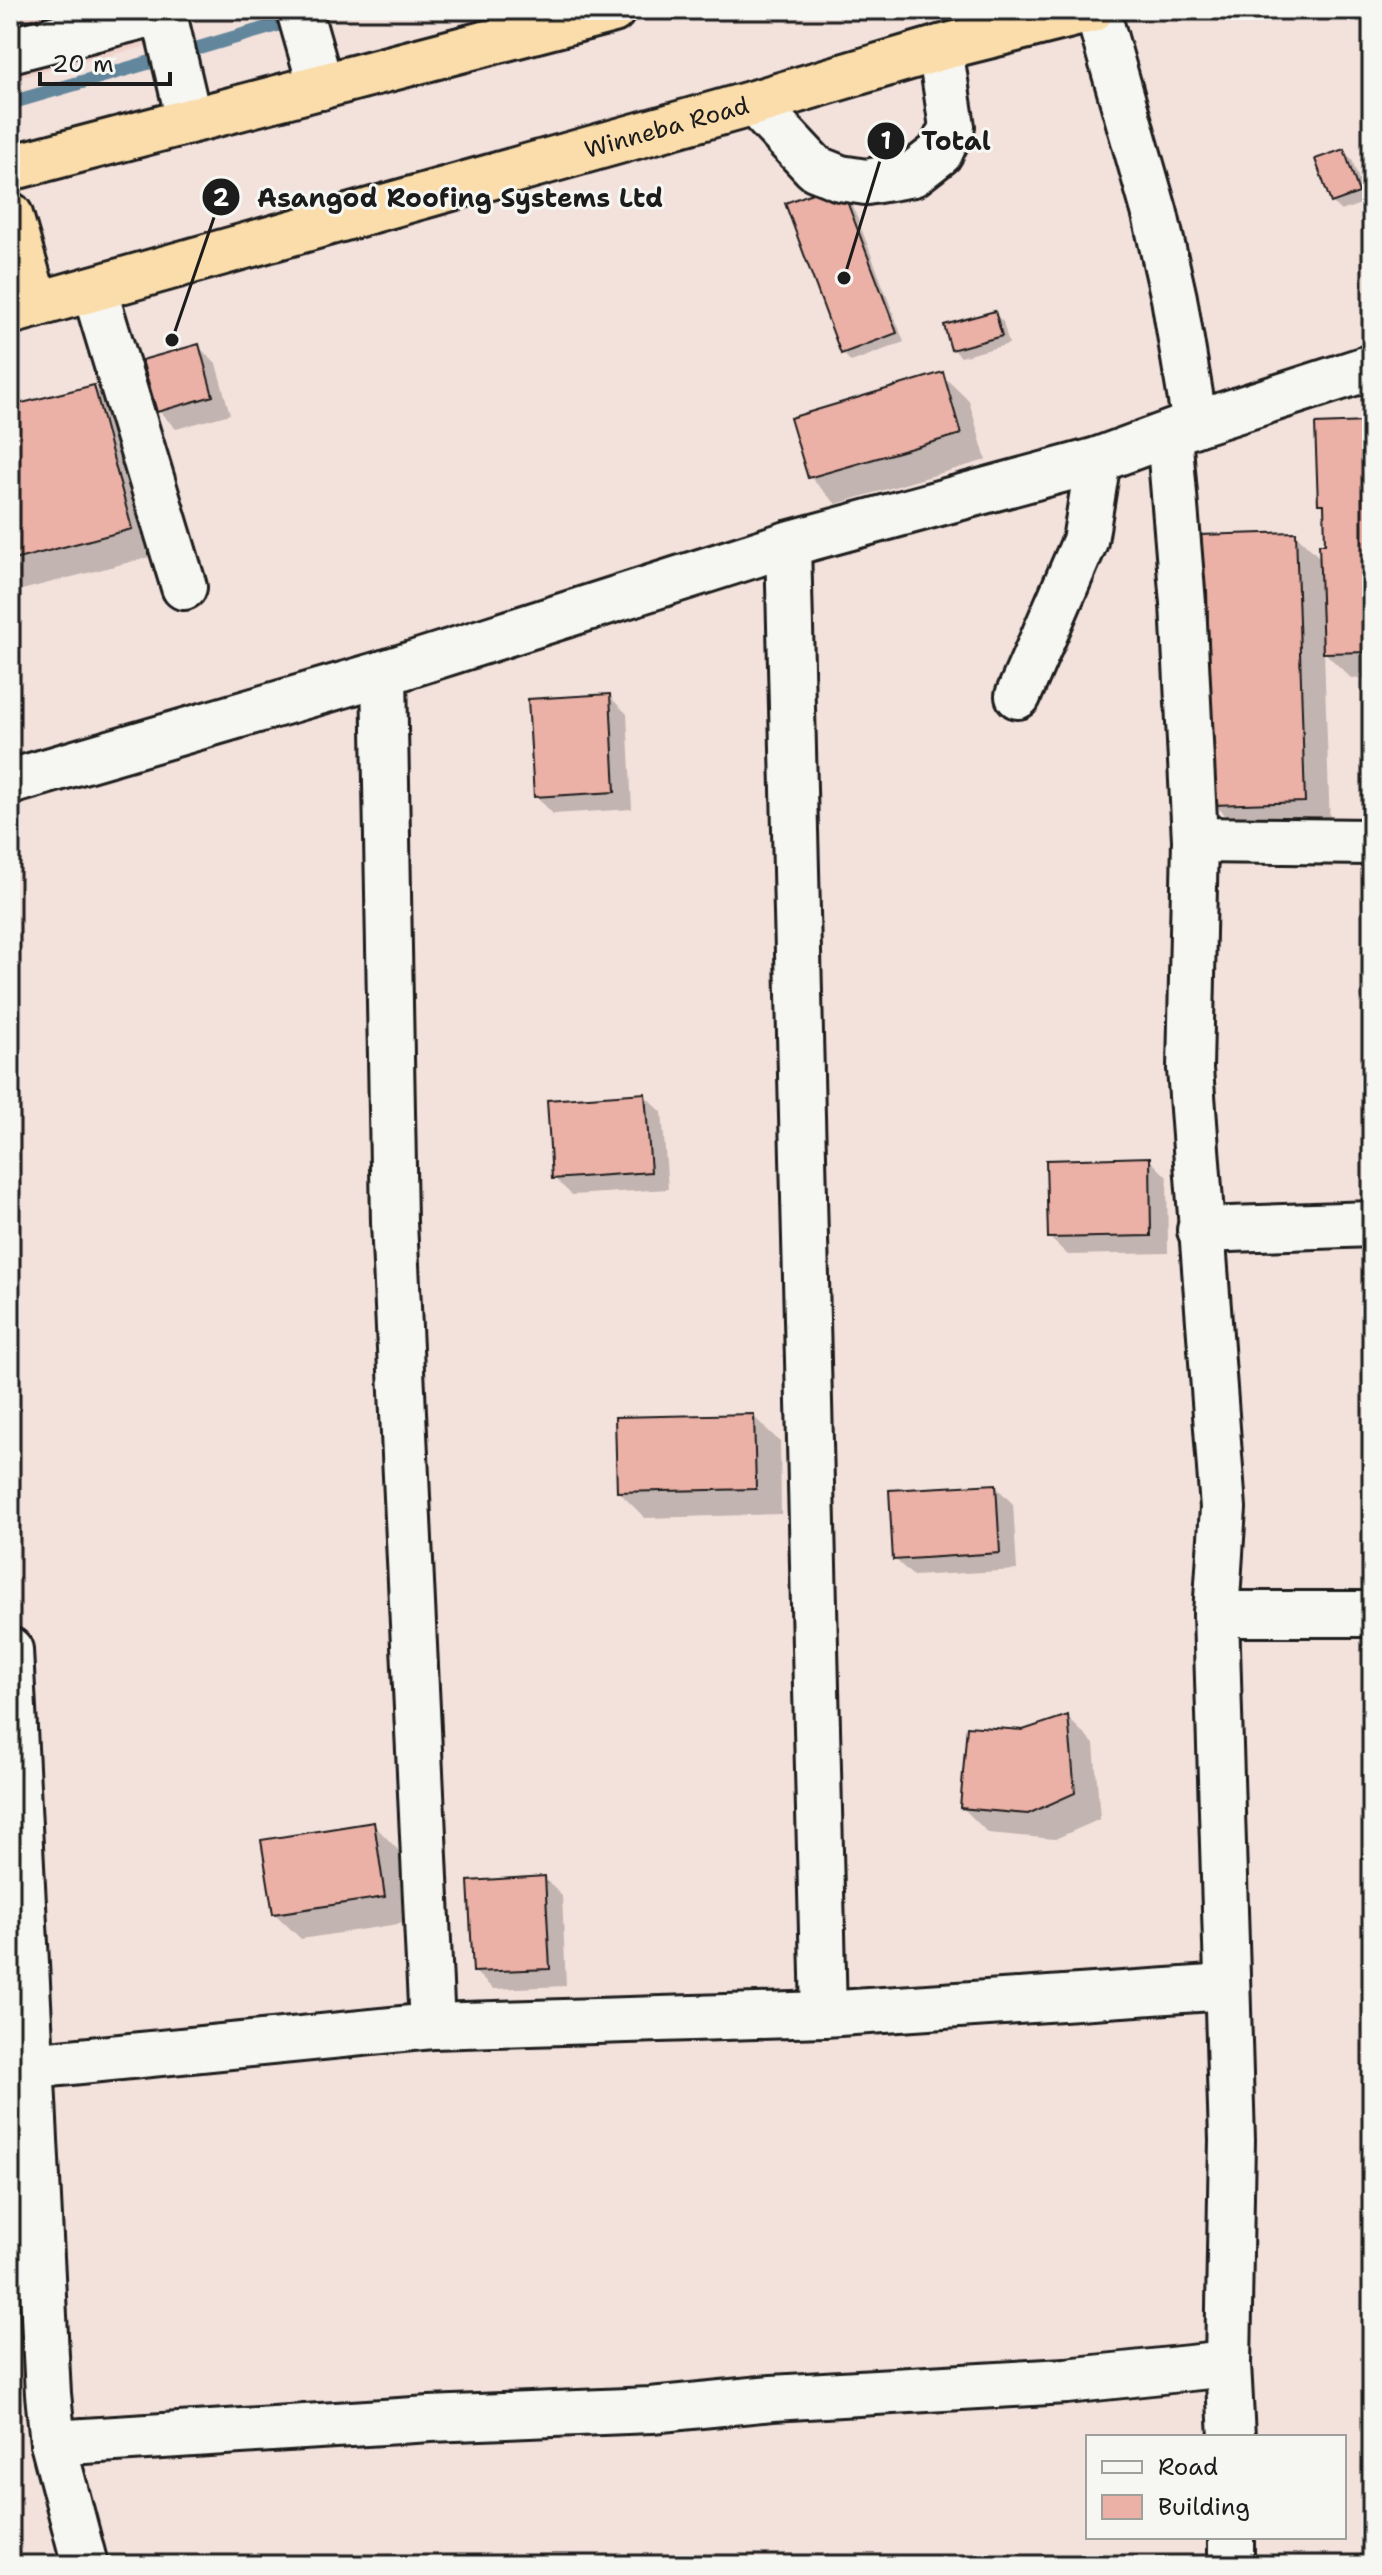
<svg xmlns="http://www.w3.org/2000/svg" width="1382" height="2575" viewBox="0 0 1382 2575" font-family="'Shantell Sans',sans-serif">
	<rect width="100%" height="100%" fill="#f3e1dc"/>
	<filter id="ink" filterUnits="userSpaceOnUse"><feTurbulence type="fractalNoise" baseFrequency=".0125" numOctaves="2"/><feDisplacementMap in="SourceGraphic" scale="16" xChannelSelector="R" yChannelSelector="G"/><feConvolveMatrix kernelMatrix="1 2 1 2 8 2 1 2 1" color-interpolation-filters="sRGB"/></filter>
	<g filter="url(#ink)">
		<path fill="#f1d3cc" d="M10,10H159L148,46L10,80Z"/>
		<g fill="#0003">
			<path d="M1343,151L1352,159L1366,202L1341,211L1332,202Z"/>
			<path d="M848,193L904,342L851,362L843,353L787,204Z"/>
			<path d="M994,313L1003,322L1009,344L961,357L953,349Z"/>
			<path d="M198,346L216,364L230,414L176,429L159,411Z"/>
			<path d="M942,375L969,401L986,460L836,504L810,477L792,419Z"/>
			<path d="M93,387L120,413L157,555L10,593V408Z"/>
			<path d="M1366,424L1372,430V678H1351L1324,652L1330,828L1242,831L1215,805L1209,595L1202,589L1295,534L1322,560L1327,546L1326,509L1320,503Z"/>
			<path d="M609,696L627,714L632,809L553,814L536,796Z"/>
			<path d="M644,1095L662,1112L668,1189L572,1195L554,1178Z"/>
			<path d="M1149,1159L1167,1177L1168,1253L1068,1255L1050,1238Z"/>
			<path d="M753,1416L780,1442L781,1514L645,1518L619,1492Z"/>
			<path d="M995,1486L1013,1504L1017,1570L913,1576L895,1559Z"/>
			<path d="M1068,1718L1094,1744L1100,1819L1055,1839L988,1833L962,1807L1024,1732Z"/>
			<path d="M373,1824L399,1851L411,1922L301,1939L274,1913Z"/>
			<path d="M544,1878L562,1896L566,1986L493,1989L475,1972Z"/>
		</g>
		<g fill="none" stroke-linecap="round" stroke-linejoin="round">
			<g stroke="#62869b" stroke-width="14">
				<path d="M192,50L287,22"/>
				<path d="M10,103L161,59"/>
			</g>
		</g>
		<g fill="#ebb1a7" stroke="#1c1c1c" stroke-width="2">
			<path d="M1344,149L1359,193L1331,203L1315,159Z"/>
			<path d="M840,183L897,333L841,354L785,203Z"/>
			<path d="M995,311L1002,336L951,350L944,325Z"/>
			<path d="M199,344L213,396L157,412L142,360Z"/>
			<path d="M943,372L961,434L808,478L790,418Z"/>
			<path d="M94,385L132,529L10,561V406Z"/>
			<path d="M1367,422L1372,652L1323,653L1319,544H1325L1324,504H1318L1315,424Z"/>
			<path d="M1296,532L1305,802L1213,805L1207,590H1200L1199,535Z"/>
			<path d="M610,694L615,792L534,797L528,699Z"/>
			<path d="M645,1093L651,1172L552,1179L547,1100Z"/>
			<path d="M1150,1157L1151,1236L1048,1238L1046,1160Z"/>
			<path d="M754,1414L756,1489L617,1492L615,1417Z"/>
			<path d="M996,1484L1000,1553L893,1560L889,1490Z"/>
			<path d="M1068,1715L1075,1793L1028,1814L960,1808L967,1726L1023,1730Z"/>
			<path d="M374,1822L385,1897L273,1914L261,1840Z"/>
			<path d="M545,1876L550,1969L473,1972L468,1881Z"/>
		</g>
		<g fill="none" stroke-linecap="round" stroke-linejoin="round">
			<defs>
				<g id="minor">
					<path d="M163,10L189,120"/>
					<path d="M299,10L321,87"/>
					<path d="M1097,10L1155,214L1174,298L1195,424"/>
					<path d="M10,50L163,11"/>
					<path d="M754,103L815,168L840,178L866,182L913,174L940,153L952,127L940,48"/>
					<path d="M94,289L184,587"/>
					<path d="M1169,434L1183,603L1195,840L1190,1069L1223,1508L1216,1614L1232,2140L1228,2364L1232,2437"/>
					<path d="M788,544L824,2014"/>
					<path d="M384,673L394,1222L432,2026"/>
					<path d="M1018,696L1085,541L1098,460"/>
					<path d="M10,782L384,673L788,544L1098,460L1195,424L1372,367"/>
					<path d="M1195,840L1372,842"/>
					<path d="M1200,1230L1372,1224"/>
					<path d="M1216,1614H1372"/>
					<path d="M10,1650L48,2394L53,2443L85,2565"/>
					<path d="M30,2066L432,2026L824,2014L1227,1987"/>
					<path d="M53,2443L430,2419L651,2410L772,2398L1066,2381L1228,2364"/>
					<path d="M1231,2565V2537"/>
				</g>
				<g id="highway">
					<path d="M10,168L613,10"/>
					<path d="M10,215L36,305"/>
					<path id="s1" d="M10,312L754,103L940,48L1091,10"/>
				</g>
			</defs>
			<use href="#minor" stroke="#1c1c1c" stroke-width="50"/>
			<use href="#highway" stroke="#1c1c1c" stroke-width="50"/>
			<use href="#minor" stroke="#f6f6f2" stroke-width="44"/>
			<use href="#highway" stroke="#faddab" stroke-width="44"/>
		</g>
	</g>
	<g text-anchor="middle" stroke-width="6" stroke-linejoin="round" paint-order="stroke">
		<g font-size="24" fill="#1c1c1c" stroke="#f6f6f2">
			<text dy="8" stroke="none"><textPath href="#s1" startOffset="682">Winneba Road</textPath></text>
		</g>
	</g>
	<path fill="none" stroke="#1c1c1c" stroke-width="3" d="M844 278L886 141M172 340L221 197"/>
	<g fill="#1c1c1c" stroke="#f6f6f2" stroke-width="3">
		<circle cx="844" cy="278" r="8"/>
		<circle cx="172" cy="340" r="8"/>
		<circle cx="886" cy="141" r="20"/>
		<circle cx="221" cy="197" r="20"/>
	</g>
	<g font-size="24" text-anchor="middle" font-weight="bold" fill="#fff">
		<text x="886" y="149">1</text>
		<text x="221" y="206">2</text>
	</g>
	<g font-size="26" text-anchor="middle" font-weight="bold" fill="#1c1c1c" stroke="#f6f6f2" stroke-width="6" stroke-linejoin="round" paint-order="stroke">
		<text x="956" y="150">Total</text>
		<text x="460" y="207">Asangod Roofing Systems Ltd</text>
	</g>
	<rect width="1382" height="2575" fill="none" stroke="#f6f6f2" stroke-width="40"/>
	<rect x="20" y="20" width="1342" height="2535" fill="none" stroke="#1c1c1c" stroke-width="3" filter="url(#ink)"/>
	<rect x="1086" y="2435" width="260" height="104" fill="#f6f6f2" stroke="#9f9f9c" stroke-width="2"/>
	<rect x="1102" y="2461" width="40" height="12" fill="#f6f6f2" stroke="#9f9f9c" stroke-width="2"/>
	<text x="1158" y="2475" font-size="24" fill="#1c1c1c">Road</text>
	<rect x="1102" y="2495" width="40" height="24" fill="#ebb1a7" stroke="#9f9f9c" stroke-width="2"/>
	<text x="1158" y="2515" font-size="24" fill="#1c1c1c">Building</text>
	<path d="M40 72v12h130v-12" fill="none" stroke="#1c1c1c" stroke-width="4"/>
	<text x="52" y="72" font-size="24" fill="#1c1c1c" stroke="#f6f6f2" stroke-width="6" paint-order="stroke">20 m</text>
</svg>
